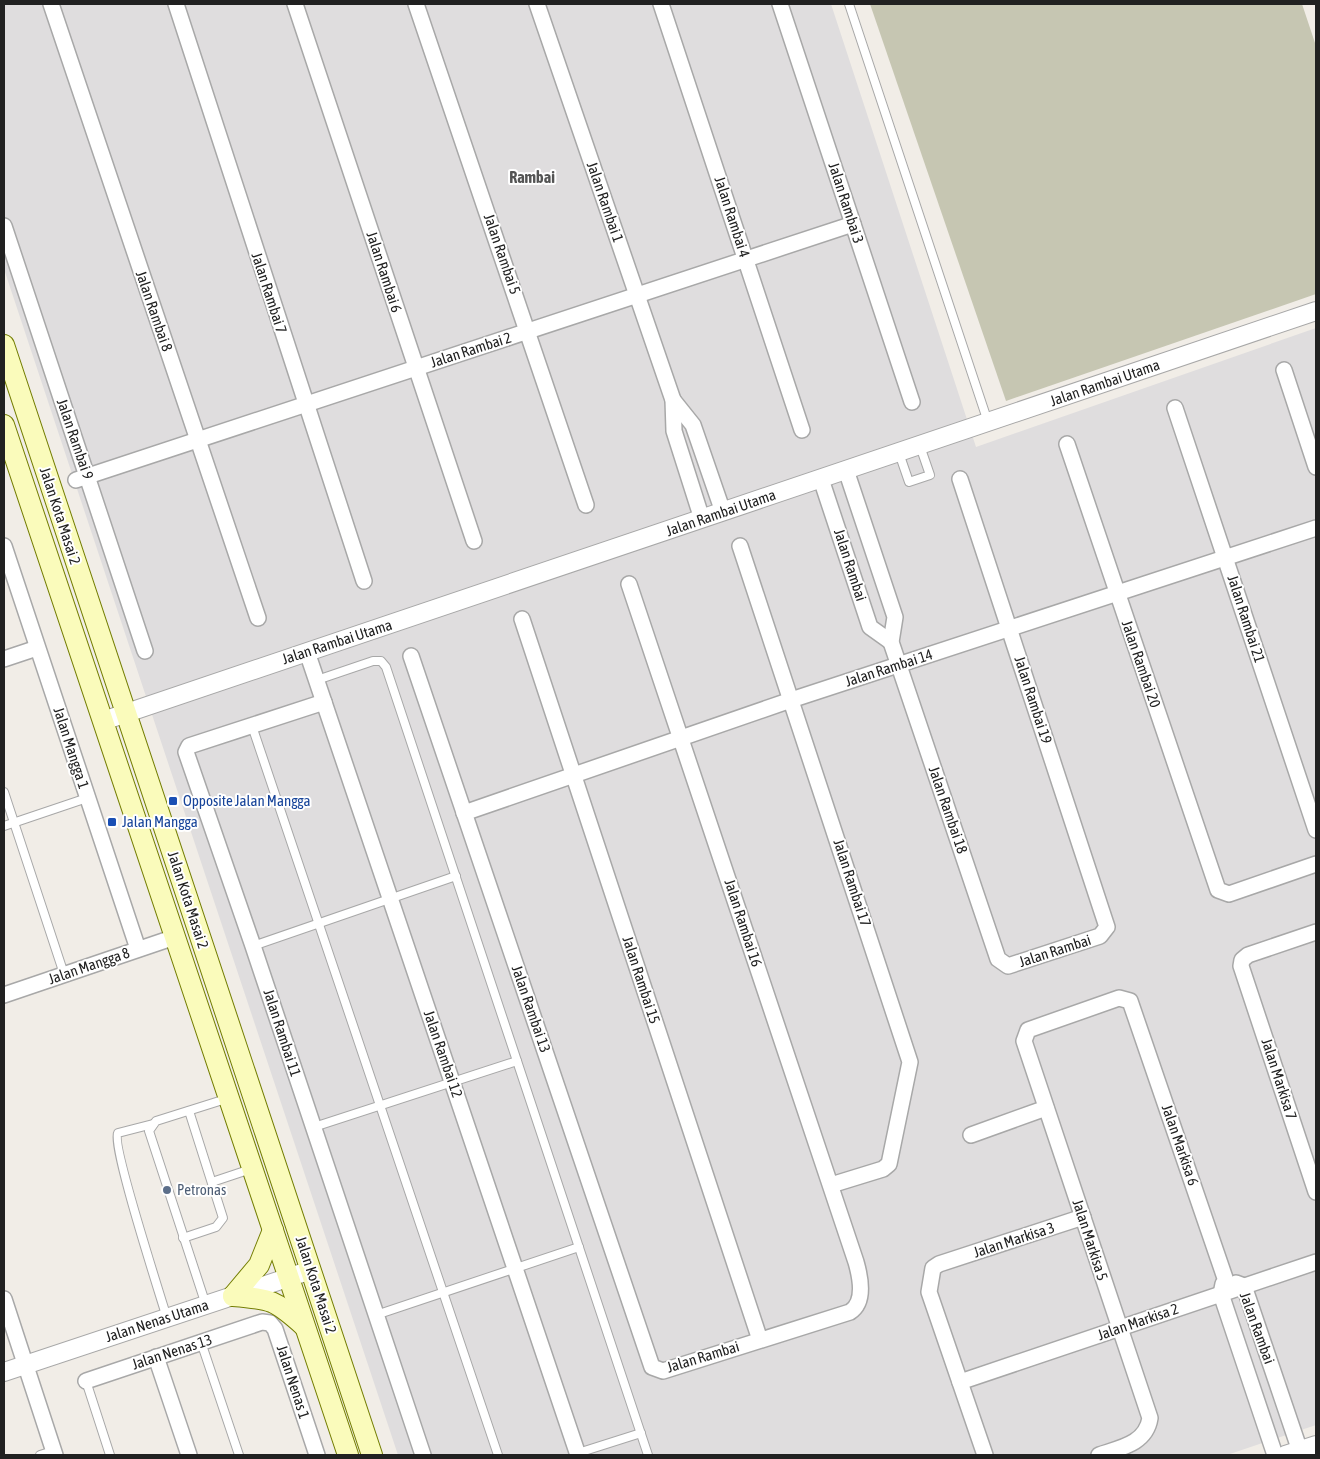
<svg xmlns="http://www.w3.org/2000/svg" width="1320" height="1459" viewBox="0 0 1320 1459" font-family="'Asap Condensed',sans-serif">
	<rect width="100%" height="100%" fill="#f1ede7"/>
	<path fill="#dfddde" d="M4,4H831L976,447L1316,328V1425L1227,1455H398L4,269Z"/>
	<path fill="#c6c6b2" d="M870,4H1302L1316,46V294L1006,401Z"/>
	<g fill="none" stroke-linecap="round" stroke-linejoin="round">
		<defs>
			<g id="service">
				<path d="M849,4L988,422"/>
				<path d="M899,453L909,482L930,475L920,446"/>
				<path d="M317,680L373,661H381L386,667L648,1455"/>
				<path d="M252,726L498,1455"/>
				<path d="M4,792L64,974"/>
				<path d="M4,826L87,798"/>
				<path d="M253,946L456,876"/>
				<path d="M153,1124L118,1133C111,1143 160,1295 167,1318"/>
				<path d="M314,1127L517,1061"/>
				<path d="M212,1182L251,1169"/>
				<path d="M183,1238L216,1227L223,1218L189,1111"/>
				<path d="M206,1305L149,1131L156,1121L229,1098"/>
				<path d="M376,1315L579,1247"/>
				<path d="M201,1342L239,1455"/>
				<path d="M86,1381L110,1455"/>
				<path d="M578,1453L641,1433"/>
				<path d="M40,1455L53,1451"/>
			</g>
			<g id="minor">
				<path d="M51,4L258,618"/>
				<path d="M176,4L364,581"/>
				<path d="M295,4L474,541"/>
				<path d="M416,4L586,505"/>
				<path d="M537,4L673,400L674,431L702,519"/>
				<path d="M661,4L802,430"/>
				<path d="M780,4L912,402"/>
				<path d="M4,226L145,651"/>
				<path d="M1284,370L1316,467"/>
				<path d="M673,400L693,425L723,512"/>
				<path d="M1175,408L1316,830"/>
				<path d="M1067,444L1218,890L1229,894L1316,864"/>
				<path d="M846,470L895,617L891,642L998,959L1008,966L1100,936L1107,927L960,479"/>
				<path d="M821,479L870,627L891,642"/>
				<path d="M76,480L853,224"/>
				<path d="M4,546L138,949"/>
				<path d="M740,546L910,1062L889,1164L883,1169L831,1185"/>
				<path d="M522,619L760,1340"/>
				<path d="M307,652L578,1455"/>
				<path d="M411,656L652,1367L663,1371L850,1312C866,1302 860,1276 856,1262L629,584"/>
				<path d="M4,659L37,648"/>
				<path d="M324,702L189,746L186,752L253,946L423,1455"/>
				<path d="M464,813L791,700L1316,528"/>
				<path d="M1316,932L1248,955L1242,960L1241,966L1316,1192"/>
				<path d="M4,995L175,937"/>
				<path d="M971,1135L1046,1108"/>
				<path d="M1236,1283L1244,1286L1300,1451"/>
				<path d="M1223,1284L1221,1294L1275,1455"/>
				<path d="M4,1299L55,1455"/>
				<path d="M156,1357L189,1455"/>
				<path d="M86,1381L262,1322L270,1323L275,1329L317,1455"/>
				<path d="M960,1382L1316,1262"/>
				<path d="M985,1455L929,1292L933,1268L939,1264L1083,1217"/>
				<path d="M1099,1455C1120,1448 1146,1444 1150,1418L1024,1041L1028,1030L1119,998L1130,1001L1225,1278"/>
			</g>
			<g id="tertiary">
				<path d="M103,721L1316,311"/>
				<path d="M4,1372L311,1270"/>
				<path d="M1285,1455L1316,1445"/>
			</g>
			<g id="secondary">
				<path d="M4,345L372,1455"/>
				<path d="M4,425L348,1455"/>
				<path d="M233,1296C272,1299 275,1300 304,1326"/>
				<path d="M233,1296L259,1265L273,1230"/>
			</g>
		</defs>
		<use href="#service" stroke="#a8a8a8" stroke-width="10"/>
		<use href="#minor" stroke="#a8a8a8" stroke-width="18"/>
		<use href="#tertiary" stroke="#a8a8a8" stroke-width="20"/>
		<use href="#secondary" stroke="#737d02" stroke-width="22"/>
		<use href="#service" stroke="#fff" stroke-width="8"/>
		<use href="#minor" stroke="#fff" stroke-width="15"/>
		<use href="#tertiary" stroke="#fff" stroke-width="18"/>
		<use href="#secondary" stroke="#fafbbb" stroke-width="20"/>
	</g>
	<g fill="#1a4fb4" stroke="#fff" stroke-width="2">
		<rect x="168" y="796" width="10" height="10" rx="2.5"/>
		<rect x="107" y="817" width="10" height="10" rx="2.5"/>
	</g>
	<circle fill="#5c6f8a" stroke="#fff" stroke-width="2" cx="167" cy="1190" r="5"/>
	<g text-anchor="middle" stroke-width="4" stroke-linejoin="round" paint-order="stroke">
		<g font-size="15" fill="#212121" stroke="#fff">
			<text transform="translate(605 202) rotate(71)" y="5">Jalan Rambai 1</text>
			<text transform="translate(846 203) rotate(72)" y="5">Jalan Rambai 3</text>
			<text transform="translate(732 217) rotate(72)" y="5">Jalan Rambai 4</text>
			<text transform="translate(502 254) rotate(71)" y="5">Jalan Rambai 5</text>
			<text transform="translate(384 272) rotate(72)" y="5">Jalan Rambai 6</text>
			<text transform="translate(269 293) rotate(72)" y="5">Jalan Rambai 7</text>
			<text transform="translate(154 311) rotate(71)" y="5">Jalan Rambai 8</text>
			<text transform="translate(471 350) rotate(-18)" y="5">Jalan Rambai 2</text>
			<text transform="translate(1105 383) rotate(-19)" y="5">Jalan Rambai Utama</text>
			<text transform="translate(75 439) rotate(71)" y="5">Jalan Rambai 9</text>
			<text transform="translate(721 513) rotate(-19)" y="5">Jalan Rambai Utama</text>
			<text transform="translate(60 516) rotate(72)" y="5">Jalan Kota Masai 2</text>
			<text transform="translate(850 565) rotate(72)" y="5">Jalan Rambai</text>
			<text transform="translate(1246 619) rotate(72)" y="5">Jalan Rambai 21</text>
			<text transform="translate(337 642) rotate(-18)" y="5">Jalan Rambai Utama</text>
			<text transform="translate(1141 664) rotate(71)" y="5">Jalan Rambai 20</text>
			<text transform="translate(889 668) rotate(-18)" y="5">Jalan Rambai 14</text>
			<text transform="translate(1033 700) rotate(72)" y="5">Jalan Rambai 19</text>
			<text transform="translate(71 748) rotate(72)" y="5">Jalan Mangga 1</text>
			<text transform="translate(948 810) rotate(71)" y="5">Jalan Rambai 18</text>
			<text transform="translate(852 883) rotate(72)" y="5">Jalan Rambai 17</text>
			<text transform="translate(188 900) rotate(72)" y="5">Jalan Kota Masai 2</text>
			<text transform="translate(743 923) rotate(72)" y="5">Jalan Rambai 16</text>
			<text transform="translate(1055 951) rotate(-18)" y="5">Jalan Rambai</text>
			<text transform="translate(89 966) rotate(-19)" y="5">Jalan Mangga 8</text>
			<text transform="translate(641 980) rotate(72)" y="5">Jalan Rambai 15</text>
			<text transform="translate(531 1009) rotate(71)" y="5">Jalan Rambai 13</text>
			<text transform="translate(282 1033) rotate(72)" y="5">Jalan Rambai 11</text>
			<text transform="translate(443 1054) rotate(71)" y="5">Jalan Rambai 12</text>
			<text transform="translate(1279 1079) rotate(72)" y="5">Jalan Markisa 7</text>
			<text transform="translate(1180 1145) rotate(71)" y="5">Jalan Markisa 6</text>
			<text transform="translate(1014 1240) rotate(-18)" y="5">Jalan Markisa 3</text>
			<text transform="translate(1090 1240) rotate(72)" y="5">Jalan Markisa 5</text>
			<text transform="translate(316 1285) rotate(72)" y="5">Jalan Kota Masai 2</text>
			<text transform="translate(157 1321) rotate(-18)" y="5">Jalan Nenas Utama</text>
			<text transform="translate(1138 1322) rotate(-19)" y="5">Jalan Markisa 2</text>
			<text transform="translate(1257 1328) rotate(70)" y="5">Jalan Rambai</text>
			<text transform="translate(172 1352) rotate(-18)" y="5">Jalan Nenas 13</text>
			<text transform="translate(703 1357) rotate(-17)" y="5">Jalan Rambai</text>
			<text transform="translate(293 1382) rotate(72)" y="5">Jalan Nenas 1</text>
		</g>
		<g font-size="15" fill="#164399" stroke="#fff" text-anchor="start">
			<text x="183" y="806">Opposite Jalan Mangga</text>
			<text x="122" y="827">Jalan Mangga</text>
		</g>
		<g font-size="15" fill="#4e5e75" stroke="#fff" text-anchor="start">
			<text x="177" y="1195">Petronas</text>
		</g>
		<g font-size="16" font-weight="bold" fill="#545454" stroke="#fff">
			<text x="532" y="183">Rambai</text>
		</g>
	</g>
	<rect width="1320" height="1459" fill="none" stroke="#212121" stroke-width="10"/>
</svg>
